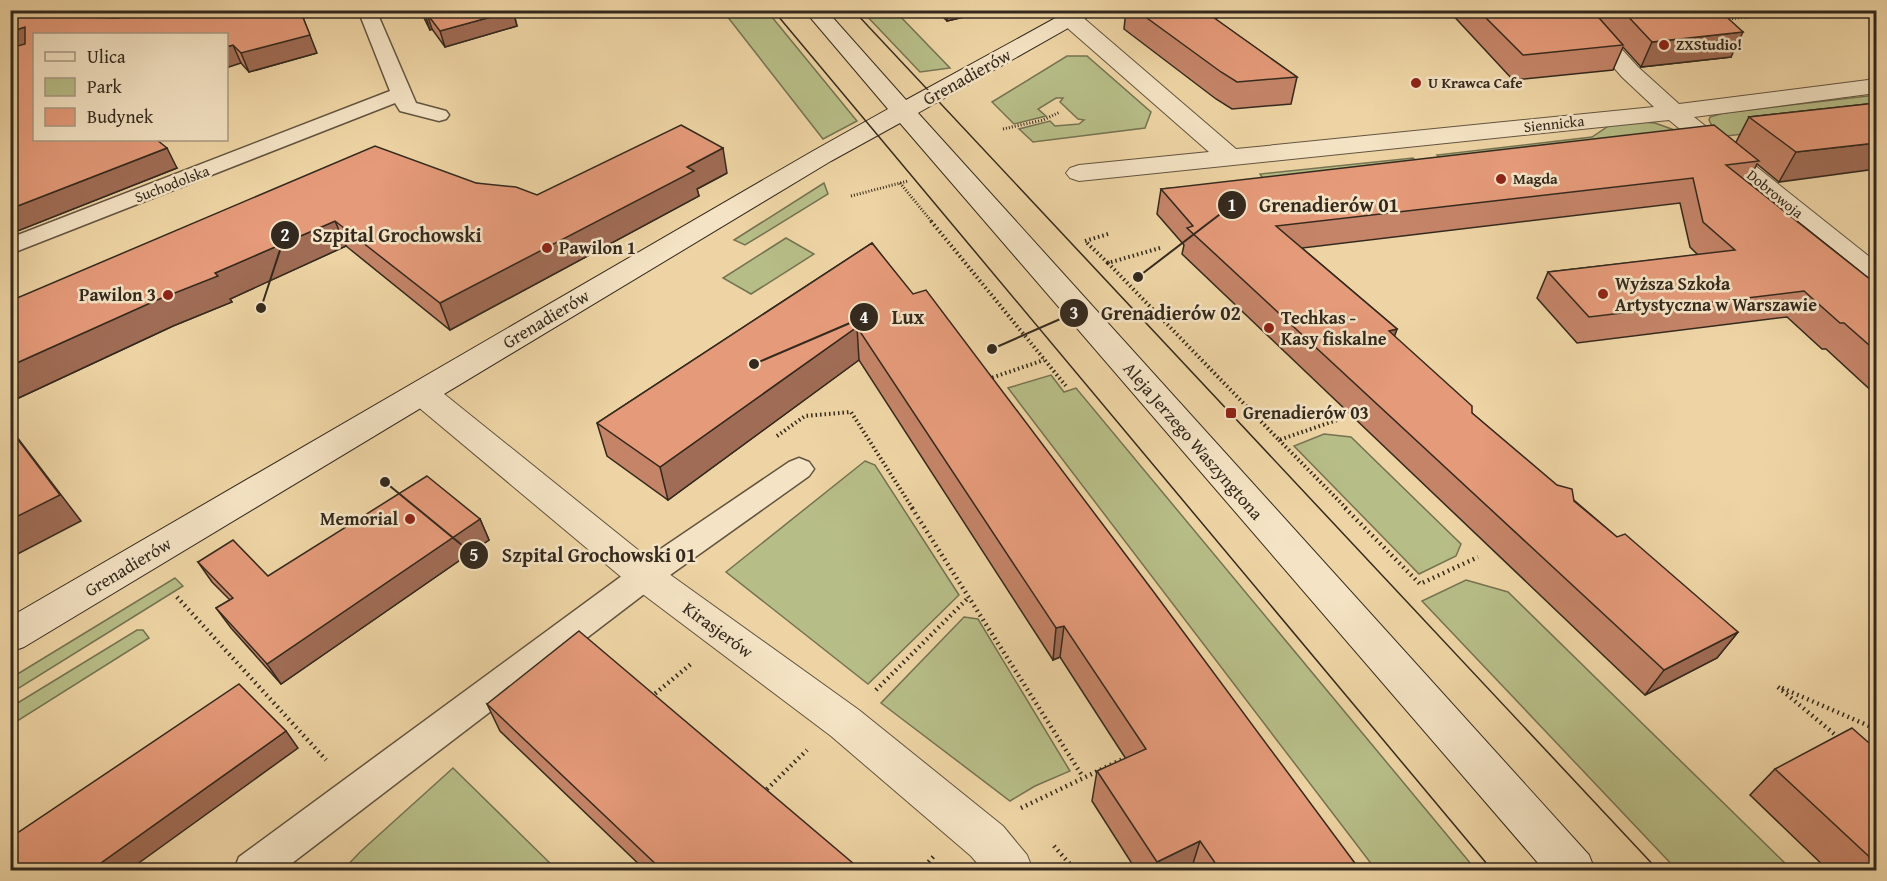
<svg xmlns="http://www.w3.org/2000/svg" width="1887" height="881" viewBox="0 0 1887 881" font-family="'Gentium Book Plus',serif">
	<rect width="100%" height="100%" fill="#eed4a4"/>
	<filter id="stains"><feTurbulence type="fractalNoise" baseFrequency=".00333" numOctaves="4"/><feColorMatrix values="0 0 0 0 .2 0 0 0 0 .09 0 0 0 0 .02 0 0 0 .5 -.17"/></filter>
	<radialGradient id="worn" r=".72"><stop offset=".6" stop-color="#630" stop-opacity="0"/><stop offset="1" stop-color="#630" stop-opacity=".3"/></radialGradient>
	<g fill="#b7bd87" stroke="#757352" stroke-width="1.5">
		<path d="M723,11H767L857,121L823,139Z"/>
		<path d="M862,11H895L950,68L920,72Z"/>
		<path d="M1067,56H1087L1151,112L1145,128L1033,142L1019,129L1050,121L1055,126L1079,124L1084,120L1078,119L1060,102L1063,98H1056L1038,109L1046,116L1014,124L992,102Z"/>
		<path d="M1876,95V119L1726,136L1712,126L1709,120L1710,117L1723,113Z"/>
		<path d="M1644,122L1655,123L1680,132L1449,168L1437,155L1592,137L1610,125Z"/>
		<path d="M1413,158L1427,172L1270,190L1260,174Z"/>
		<path d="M824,183L828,194L745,245L734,240Z"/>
		<path d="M786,238L814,254L751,294L723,278Z"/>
		<path d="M1051,375L1064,392L1076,388L1476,870H1376L1008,388Z"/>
		<path d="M1324,434L1351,437L1461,544L1456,556L1419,574L1294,446Z"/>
		<path d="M865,461L875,465L959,595L868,684L726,572Z"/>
		<path d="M175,578L183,586L11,693V678Z"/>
		<path d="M1466,580L1508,592L1792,870H1677L1422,601Z"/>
		<path d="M964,617L978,619L1070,771L1035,786L1010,801L881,703Z"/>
		<path d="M137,630H143L149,638L11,725V707Z"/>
		<path d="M453,768L557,870H343L360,852Z"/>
	</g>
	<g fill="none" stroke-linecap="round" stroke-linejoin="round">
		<defs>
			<g id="lane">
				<path d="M358,10H376L416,103L446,111L449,115L446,119L439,121L400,111L395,103L10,254V238L390,91Z"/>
				<path d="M799,458L809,462L814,469L809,476L656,585L283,870H234L239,857L634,567L789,462Z"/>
			</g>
			<g id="street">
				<path d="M1564,10H1586L1638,67L1679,104L1876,79V93L1694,117L1876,262V285L1866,282L1669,120L1079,181L1070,178L1066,173L1070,168L1079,165L1209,152L1064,25L1061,20L1064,15L1072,14L1080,15L1236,149L1654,107L1622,77Z"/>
				<path d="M422,382L433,385L658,566L859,710L1003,826L1027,855L1033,870H983L971,856L831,736L632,586L411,401L406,393L411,385Z"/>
			</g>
			<path id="secondary" d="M804,10H826L906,100L1070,10H1096L1093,14L918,113L1589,855L1595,870H1544L900,123L831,161L24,647L10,652V617L813,151L888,109Z"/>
		</defs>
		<use href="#lane" stroke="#625440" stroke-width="3"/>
		<use href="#street" stroke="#625440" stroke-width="2"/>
		<use href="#secondary" stroke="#33291e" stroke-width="2"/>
		<g stroke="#33291e" stroke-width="3" stroke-dasharray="1 2" stroke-linecap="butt">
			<path d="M1752,10L1763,14"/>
			<path d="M1726,19L1822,10"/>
			<path d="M1003,129L1043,120L1060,112"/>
			<path d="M900,183L932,222"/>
			<path d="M851,196L908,181"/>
		</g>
		<g stroke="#33291e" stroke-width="4" stroke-dasharray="1.5 3" stroke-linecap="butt">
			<path d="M931,221L1066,386"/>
			<path d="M1108,234L1085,241L1108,263"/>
			<path d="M1160,248L1108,263L1279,440L1337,420"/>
			<path d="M988,379L1044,360"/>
			<path d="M777,436L805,416L851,412L913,509"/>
			<path d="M1279,440L1347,509"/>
		</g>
		<g stroke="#33291e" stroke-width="4.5" stroke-dasharray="1.5 4" stroke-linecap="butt">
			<path d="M912,508L1083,777"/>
			<path d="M1345,508L1420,584L1478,557"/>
			<path d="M177,597L326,760"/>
			<path d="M1778,687L1839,738"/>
			<path d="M1782,688L1876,729"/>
			<path d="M876,690L969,597"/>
			<path d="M651,697L692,663"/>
			<path d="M763,793L807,750"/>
			<path d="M1021,808L1127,757"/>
			<path d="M1054,846L1075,870"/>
			<path d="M921,870L934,856"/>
		</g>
		<use href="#lane" fill="#f4e3c4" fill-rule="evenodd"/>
		<use href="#street" fill="#f4e3c4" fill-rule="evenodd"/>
		<use href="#secondary" fill="#f4e3c4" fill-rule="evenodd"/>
		<g stroke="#33291e" stroke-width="1.5">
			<path d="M773,10L1492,870"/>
			<path d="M853,10L1658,870"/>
		</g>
	</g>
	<g fill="#c58468" stroke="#33291e" stroke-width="1.5">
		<path d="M10,10L317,53L249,72L241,63L34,34L177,168L10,234Z"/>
		<path d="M420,10H513L517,26L445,47L432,29L430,30Z"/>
		<path d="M936,10H994L947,21Z"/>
		<path d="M1126,10H1229L1215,19L1297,77L1291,104L1232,109L1216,99L1124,29Z"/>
		<path d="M1448,10H1719L1731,57L1641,67L1623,47L1613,70L1513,80Z"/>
		<path d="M1876,103L1779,182L1757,164L1748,182L1876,284V395L1826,349H1822L1787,317L1577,343L1537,298L1548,272L1698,255L1690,247L1680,203L1302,248L1397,329L1394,336L1472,413L1617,537L1738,632L1717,658L1645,695L1182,254L1184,245L1157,214L1161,189L1736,142L1749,117Z"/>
		<path d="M727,173L697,189L699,196L450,330L346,246L230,299L232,302L173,326L10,402V301L476,183L537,195Z"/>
		<path d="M872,243L1360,870H1136L1092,801L1097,771L1126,759L1060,657L1053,660L859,360L668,500L607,456L597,423Z"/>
		<path d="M480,519L489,540L281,684L231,628L216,608L230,600L212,582L198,562L268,576Z"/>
		<path d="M487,704L861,870H645L500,731Z"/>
		<path d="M1876,749V870H1828L1750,795L1775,769Z"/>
	</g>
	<g fill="#a06c55" stroke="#33291e" stroke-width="1.5">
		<path d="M86,10H156L96,27L82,17Z"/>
		<path d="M300,10L317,53L249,72L241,53Z"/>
		<path d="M947,10H994L947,21Z"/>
		<path d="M1197,10H1229L1194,33Z"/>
		<path d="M513,11L517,26L445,47L440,31Z"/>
		<path d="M427,14L432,29L430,30L425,15Z"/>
		<path d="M25,27L34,44L10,53V32Z"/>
		<path d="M1743,32L1731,57L1641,67L1652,42Z"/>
		<path d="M233,45L241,63L226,68V47Z"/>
		<path d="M1876,143V169L1779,182L1796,152Z"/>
		<path d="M167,148L177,168L10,234V209Z"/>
		<path d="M723,148L727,173L697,189L699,196L450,330L440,303L687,167Z"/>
		<path d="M335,221L346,246L230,299L232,302L173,326L10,402V366L215,273Z"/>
		<path d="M857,327L859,360L668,500L660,467Z"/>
		<path d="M1397,329L1388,355L1389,331Z"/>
		<path d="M10,428L81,521L10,558Z"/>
		<path d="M480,519L489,540L281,684L267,664Z"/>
		<path d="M1064,626L1060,657L1053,660L1056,628Z"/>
		<path d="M1738,632L1717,658L1645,695L1664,670Z"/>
		<path d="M286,731L298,748L129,870H91Z"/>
		<path d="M1200,841L1191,870H1155L1157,862Z"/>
	</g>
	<g fill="#e59a79" stroke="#33291e" stroke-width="1.5">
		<path d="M10,10H86L82,17L118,18L147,10H300L310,35L241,53L233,45L226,47V34H34V140H157L167,148L10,209V48L25,44V27L10,32Z"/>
		<path d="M423,10H513V11L440,31L427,14L425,15Z"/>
		<path d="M1136,10H1203L1297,77L1237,82L1221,72Z"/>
		<path d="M1478,10H1592L1623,45L1523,55Z"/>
		<path d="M1622,10H1719L1743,32L1652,42Z"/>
		<path d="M1876,103V143L1796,152L1749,117Z"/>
		<path d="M681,125L723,148L687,167L694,171L440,303L335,221L215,273L218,276L157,300L10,366V301L375,146L476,183L516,187L537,195Z"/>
		<path d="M1714,125L1759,161L1726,165L1876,284V351L1844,323H1840L1804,291L1589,317L1548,272L1735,250L1703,222L1693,178L1276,226L1397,329L1389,331L1472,406V413L1557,485L1572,489L1574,501L1617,537L1625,534L1738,632L1664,670L1187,228L1193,226L1161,189Z"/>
		<path d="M872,243L913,294L926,290L1153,591L1360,870H1220L1200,841L1157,862L1097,771L1146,749L1064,626L1056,628L857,327L660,467L597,423Z"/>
		<path d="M10,429L60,495L10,520Z"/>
		<path d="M427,476L480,519L267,664L216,608L233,598L198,562L233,540L268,576Z"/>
		<path d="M579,631L861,870H662L487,704Z"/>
		<path d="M239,684L286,731L91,870H10V838Z"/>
		<path d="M1852,728L1876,749V863L1775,769Z"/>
	</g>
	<g fill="#8f2418" stroke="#f4e3c4" stroke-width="2">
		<circle cx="1664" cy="45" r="6"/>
		<circle cx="1416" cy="83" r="6"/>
		<circle cx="1501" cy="179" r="6"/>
		<circle cx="547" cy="248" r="6"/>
		<circle cx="1603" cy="294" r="6"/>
		<circle cx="168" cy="295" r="6"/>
		<circle cx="1269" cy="328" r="6"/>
		<rect x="1225" y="407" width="12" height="12" rx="3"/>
		<circle cx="410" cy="519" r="6"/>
	</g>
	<g text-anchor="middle" stroke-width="5" stroke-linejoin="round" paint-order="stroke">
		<g font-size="15" font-weight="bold" fill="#33291e" stroke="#f4e3c4" text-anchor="start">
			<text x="1676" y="50">ZXStudio!</text>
			<text x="1428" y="88">U Krawca Cafe</text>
			<text x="1513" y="184">Magda</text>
		</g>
		<g font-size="15" fill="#33291e" stroke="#f4e3c4">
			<text transform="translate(1554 124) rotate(-6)" y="5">Siennicka</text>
			<text transform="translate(172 184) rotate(-21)" y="5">Suchodolska</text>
			<text transform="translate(1775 194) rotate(39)" y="5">Dobrowoja</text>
		</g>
		<g font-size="18" fill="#33291e" stroke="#f4e3c4">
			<text transform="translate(967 77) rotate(-29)" y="6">Grenadierów</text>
			<text transform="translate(546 319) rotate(-31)" y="6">Grenadierów</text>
			<text transform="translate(1193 441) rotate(49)" y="6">Aleja Jerzego Waszyngtona</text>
			<text transform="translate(128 567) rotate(-31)" y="6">Grenadierów</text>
			<text transform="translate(718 630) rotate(36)" y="6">Kirasjerów</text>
		</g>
		<g font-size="18" font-weight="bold" fill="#33291e" stroke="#f4e3c4" text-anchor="start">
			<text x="559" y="254">Pawilon 1</text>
			<text x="1615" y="290">Wyższa Szkoła<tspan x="1615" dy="21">Artystyczna w Warszawie</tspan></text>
			<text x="156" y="301" text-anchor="end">Pawilon 3</text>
			<text x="1281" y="324">Techkas -<tspan x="1281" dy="21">Kasy fiskalne</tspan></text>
			<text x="1243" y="419">Grenadierów 03</text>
			<text x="398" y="525" text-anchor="end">Memorial</text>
		</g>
	</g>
	<path fill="none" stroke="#33291e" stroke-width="2" d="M1138 277L1232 205M261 308L285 235M992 349L1074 313M754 364L864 317M385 482L474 555"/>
	<g fill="#33291e" stroke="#f4e3c4" stroke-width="2">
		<circle cx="1138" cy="277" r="6"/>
		<circle cx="261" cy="308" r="6"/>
		<circle cx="992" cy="349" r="6"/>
		<circle cx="754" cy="364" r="6"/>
		<circle cx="385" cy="482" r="6"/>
		<circle cx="1232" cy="205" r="15"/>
		<circle cx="285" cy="235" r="15"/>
		<circle cx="1074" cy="313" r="15"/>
		<circle cx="864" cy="317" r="15"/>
		<circle cx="474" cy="555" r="15"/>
	</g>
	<g font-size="18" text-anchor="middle" font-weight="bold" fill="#fff">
		<text x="1232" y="211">1</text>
		<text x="285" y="241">2</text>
		<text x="1074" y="319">3</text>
		<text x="864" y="323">4</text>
		<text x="474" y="561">5</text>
	</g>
	<g font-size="20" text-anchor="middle" font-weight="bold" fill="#33291e" stroke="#f4e3c4" stroke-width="5" stroke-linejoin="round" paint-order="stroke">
		<text x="1329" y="212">Grenadierów 01</text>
		<text x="397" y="242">Szpital Grochowski</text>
		<text x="1171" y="320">Grenadierów 02</text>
		<text x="908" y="324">Lux</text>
		<text x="599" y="562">Szpital Grochowski 01</text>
	</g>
	<rect width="1887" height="881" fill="none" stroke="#eed4a4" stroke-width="36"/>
	<rect x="12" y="12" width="1863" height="857" fill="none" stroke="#33291e" stroke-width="3"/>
	<rect x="18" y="18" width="1851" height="845" fill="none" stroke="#33291e" stroke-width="1.5"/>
	<rect x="33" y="33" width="195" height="108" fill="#f4e3c4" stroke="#a79982" stroke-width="1.5"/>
	<rect x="45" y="52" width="30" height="9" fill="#f4e3c4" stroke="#a79982" stroke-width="1.5"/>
	<text x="87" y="63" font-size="18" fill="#33291e">Ulica</text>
	<rect x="45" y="78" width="30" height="18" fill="#b7bd87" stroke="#a79982" stroke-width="1.5"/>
	<text x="87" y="93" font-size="18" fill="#33291e">Park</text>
	<rect x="45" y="108" width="30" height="18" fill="#e59a79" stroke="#a79982" stroke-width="1.5"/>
	<text x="87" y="123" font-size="18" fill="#33291e">Budynek</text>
	<rect width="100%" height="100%" filter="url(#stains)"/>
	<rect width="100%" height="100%" fill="url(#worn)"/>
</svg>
